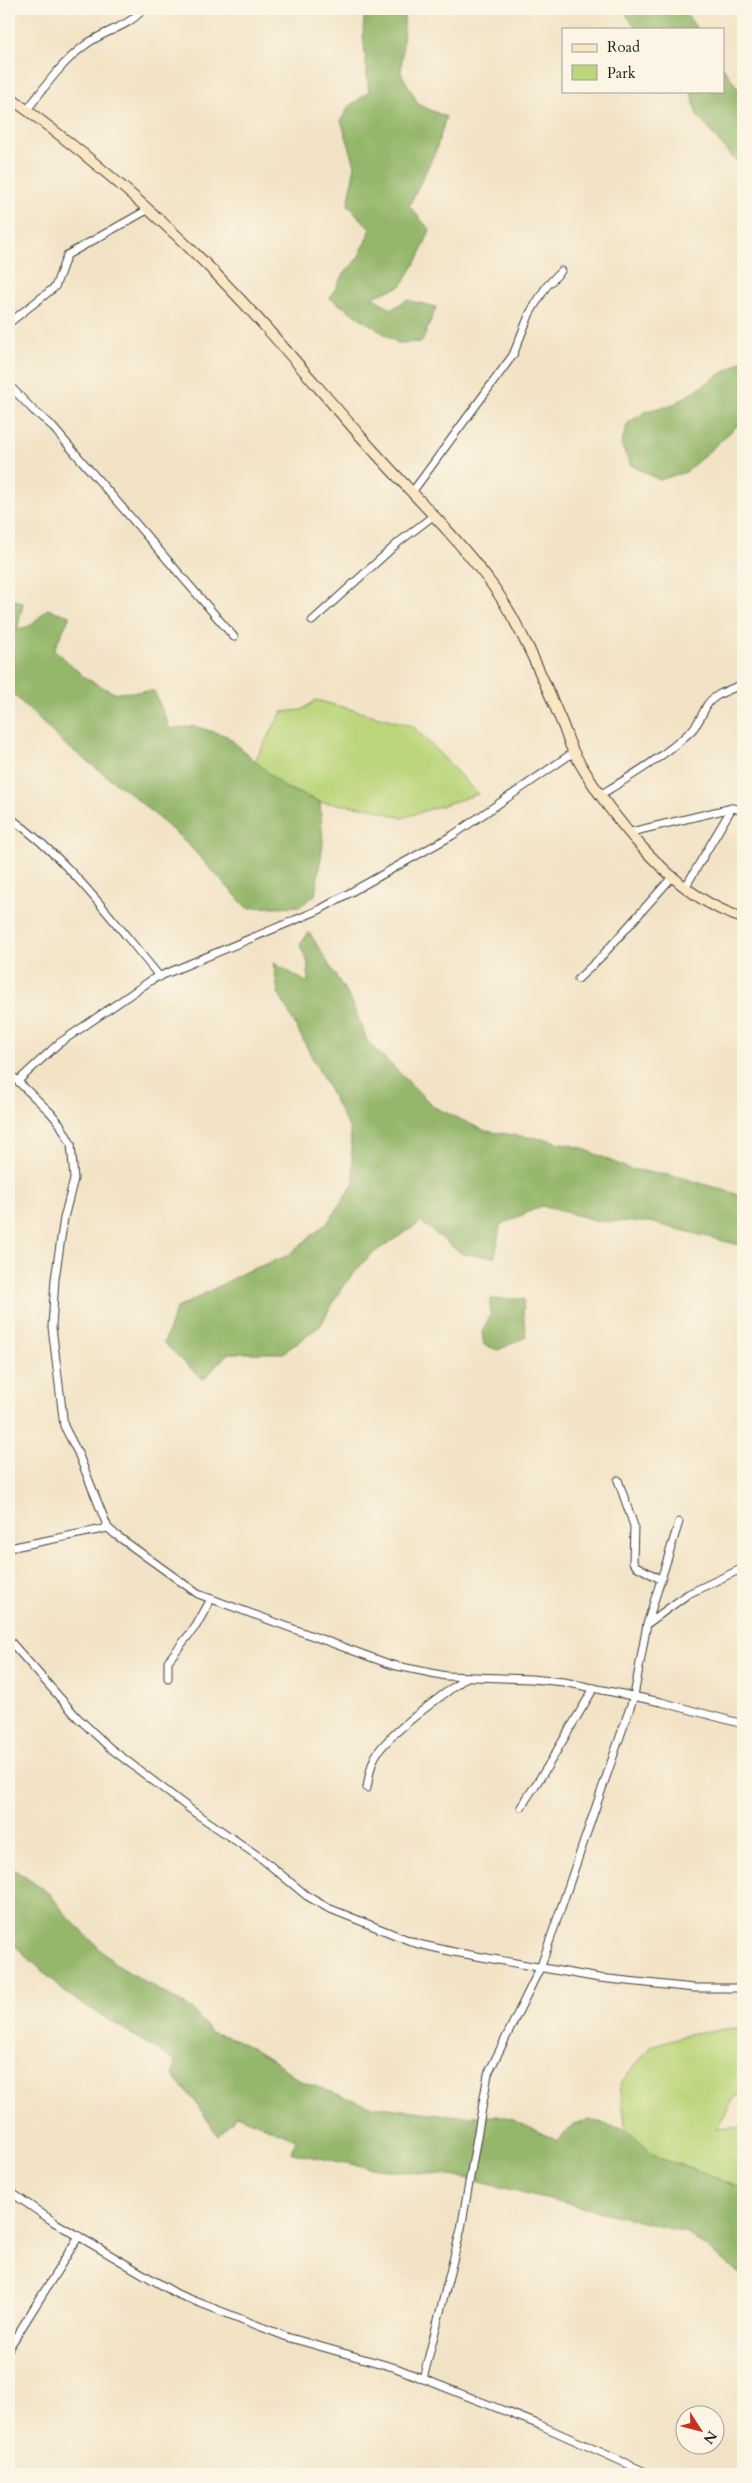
<svg xmlns="http://www.w3.org/2000/svg" width="752" height="2483" viewBox="0 0 752 2483" font-family="Cardo,serif">
	<rect width="100%" height="100%" fill="#fcf5e5"/>
	<filter id="ink" filterUnits="userSpaceOnUse"><feTurbulence type="fractalNoise" baseFrequency=".02" numOctaves="2"/><feDisplacementMap in="SourceGraphic" scale="10" xChannelSelector="R" yChannelSelector="G"/><feConvolveMatrix kernelMatrix="1 2 1 2 8 2 1 2 1" color-interpolation-filters="sRGB"/></filter>
	<filter id="wash" filterUnits="userSpaceOnUse"><feTurbulence type="fractalNoise" baseFrequency=".0096" numOctaves="4" result="noise"/><feDisplacementMap in="SourceGraphic" scale="20" xChannelSelector="R" yChannelSelector="G"/><feGaussianBlur stdDeviation="1.12" result="paint"/><feColorMatrix in="noise" values="0 0 0 0 0 0 0 0 0 0 0 0 0 0 0 0 0 1.4 0 .05"/><feComposite in="paint" operator="in"/></filter>
	<g filter="url(#wash)">
		<rect width="100%" height="100%" fill="#f2e3c6"/>
		<g fill="#bcd67c" stroke="#6c794c">
			<path d="M316,700L413,726L478,794L402,818L372,808L320,802L284,787L254,762L282,712L302,710Z"/>
			<path d="M743,2027V2094L735,2097L716,2129L743,2127V2187L739,2188L694,2169L658,2158L626,2130L620,2084L651,2046L693,2033Z"/>
		</g>
		<g fill="#95b76c" stroke="#586a44">
			<path d="M365,9H405L401,73L419,105L446,117L436,150L409,206L430,230L419,257L401,286L372,297L392,309L407,300L436,307L422,342L398,343L330,298L344,274L358,258L371,229L348,206L355,165L341,120L349,106L369,92L363,34Z"/>
			<path d="M623,9H683L697,29H638L629,19Z"/>
			<path d="M723,67L743,96V167L731,156L697,115L691,91H723Z"/>
			<path d="M743,360V417L738,425L686,472L659,480L631,465L621,445L628,423L647,411L674,404Z"/>
			<path d="M9,598L23,603L17,630L32,625L47,609L70,616L54,649L85,678L114,693L154,691L170,729L194,726L227,736L284,787L320,802L323,843L315,895L300,906L247,908L186,842L132,795L63,743L9,690Z"/>
			<path d="M309,932L350,999L368,1042L434,1107L485,1131L549,1140L582,1148L629,1169L680,1177L743,1196V1246L650,1222L599,1221L542,1206L500,1225L495,1257L462,1254L421,1222L370,1255L342,1287L320,1326L283,1353H228L203,1380L164,1343L176,1309L245,1272L287,1256L328,1222L354,1183L350,1130L278,992L274,963L308,983V963L300,945Z"/>
			<path d="M491,1299H524L523,1312L526,1337L498,1350L484,1345L482,1332L490,1316Z"/>
			<path d="M9,1866L50,1894L66,1915L115,1964L193,2010L210,2032L235,2039L276,2062L298,2080L370,2106L458,2116H505L558,2141L573,2124L589,2120L626,2130L658,2158L694,2169L739,2188L743,2193V2276L687,2233L456,2176L378,2169L292,2153L296,2139L237,2115L218,2136L195,2101L173,2076L175,2061L66,1993L9,1940Z"/>
		</g>
	</g>
	<g filter="url(#ink)">
		<g fill="none" stroke-linecap="round" stroke-linejoin="round">
			<defs>
				<g id="street">
					<path d="M27,110C44,88 61,63 84,46C102,31 128,28 143,9"/>
					<path d="M9,323L55,287L67,255L149,209"/>
					<path d="M9,385L33,410L50,424L234,637"/>
					<path d="M413,491L513,355L530,313L546,287L561,271"/>
					<path d="M312,621L399,542L433,516"/>
					<path d="M600,795C631,776 665,756 691,731C699,723 702,714 707,705C714,694 732,689 743,684"/>
					<path d="M9,817C69,859 113,921 160,977"/>
					<path d="M631,832L732,808L743,810"/>
					<path d="M686,886L732,808"/>
					<path d="M578,979L601,957L673,876"/>
					<path d="M9,1073L50,1112L60,1124L71,1144L74,1179L64,1218L55,1279L52,1327L64,1426L78,1453L108,1528L116,1535L198,1594L392,1665L446,1676L531,1679L564,1682L661,1702L743,1724"/>
					<path d="M18,1081L58,1044L153,979L319,910L453,835L574,752"/>
					<path d="M618,1480L634,1526L633,1562L636,1566L660,1579"/>
					<path d="M9,1548L108,1528"/>
					<path d="M647,1624L679,1522"/>
					<path d="M9,1640L77,1717L110,1748L194,1812L261,1858L307,1896L328,1908L418,1944L454,1952L599,1978L694,1988H743"/>
					<path d="M168,1678V1661L196,1626L211,1599"/>
					<path d="M367,1788C369,1777 370,1765 376,1755C391,1731 443,1695 467,1677"/>
					<path d="M521,1807L546,1769L594,1688"/>
					<path d="M9,2191L54,2222L177,2294L287,2337L396,2368L540,2425L650,2474"/>
					<path d="M9,2348L79,2236"/>
					<path d="M423,2379L461,2229L488,2074L541,1966L634,1696L647,1624L688,1594L743,1568"/>
				</g>
				<path id="secondary" d="M9,97C77,146 142,201 202,260C259,316 310,379 363,439C405,487 452,531 490,582C516,616 542,676 559,716C565,728 568,742 574,753C608,814 674,898 743,918"/>
			</defs>
			<use href="#street" stroke="#3c3a36" stroke-width="9"/>
			<use href="#secondary" stroke="#3c3a36" stroke-width="12"/>
			<use href="#street" stroke="#fff" stroke-width="7"/>
			<use href="#secondary" stroke="#fbe6c4" stroke-width="10"/>
		</g>
	</g>
	<rect width="752" height="2483" fill="none" stroke="#fcf5e5" stroke-width="30"/>
	<rect x="562" y="28" width="162" height="65" fill="#fcf5e5" stroke="#a29e95"/>
	<rect x="572" y="44" width="25" height="8" fill="#fbe6c4" stroke="#a29e95"/>
	<text x="607" y="52" font-size="15" fill="#1c1c1c">Road</text>
	<rect x="572" y="65" width="25" height="15" fill="#bcd67c" stroke="#a29e95"/>
	<text x="607" y="78" font-size="15" fill="#1c1c1c">Park</text>
	<g transform="translate(700 2430) rotate(126)"><circle r="24" fill="#fcf5e5" stroke="#a29e95"/>
	<path d="M0-4L9 19L0 12L-9 19Z" fill="#c8321e"/>
	<text y="-8" font-size="14" font-weight="bold" text-anchor="middle" fill="#1c1c1c">N</text>
	</g>
</svg>
